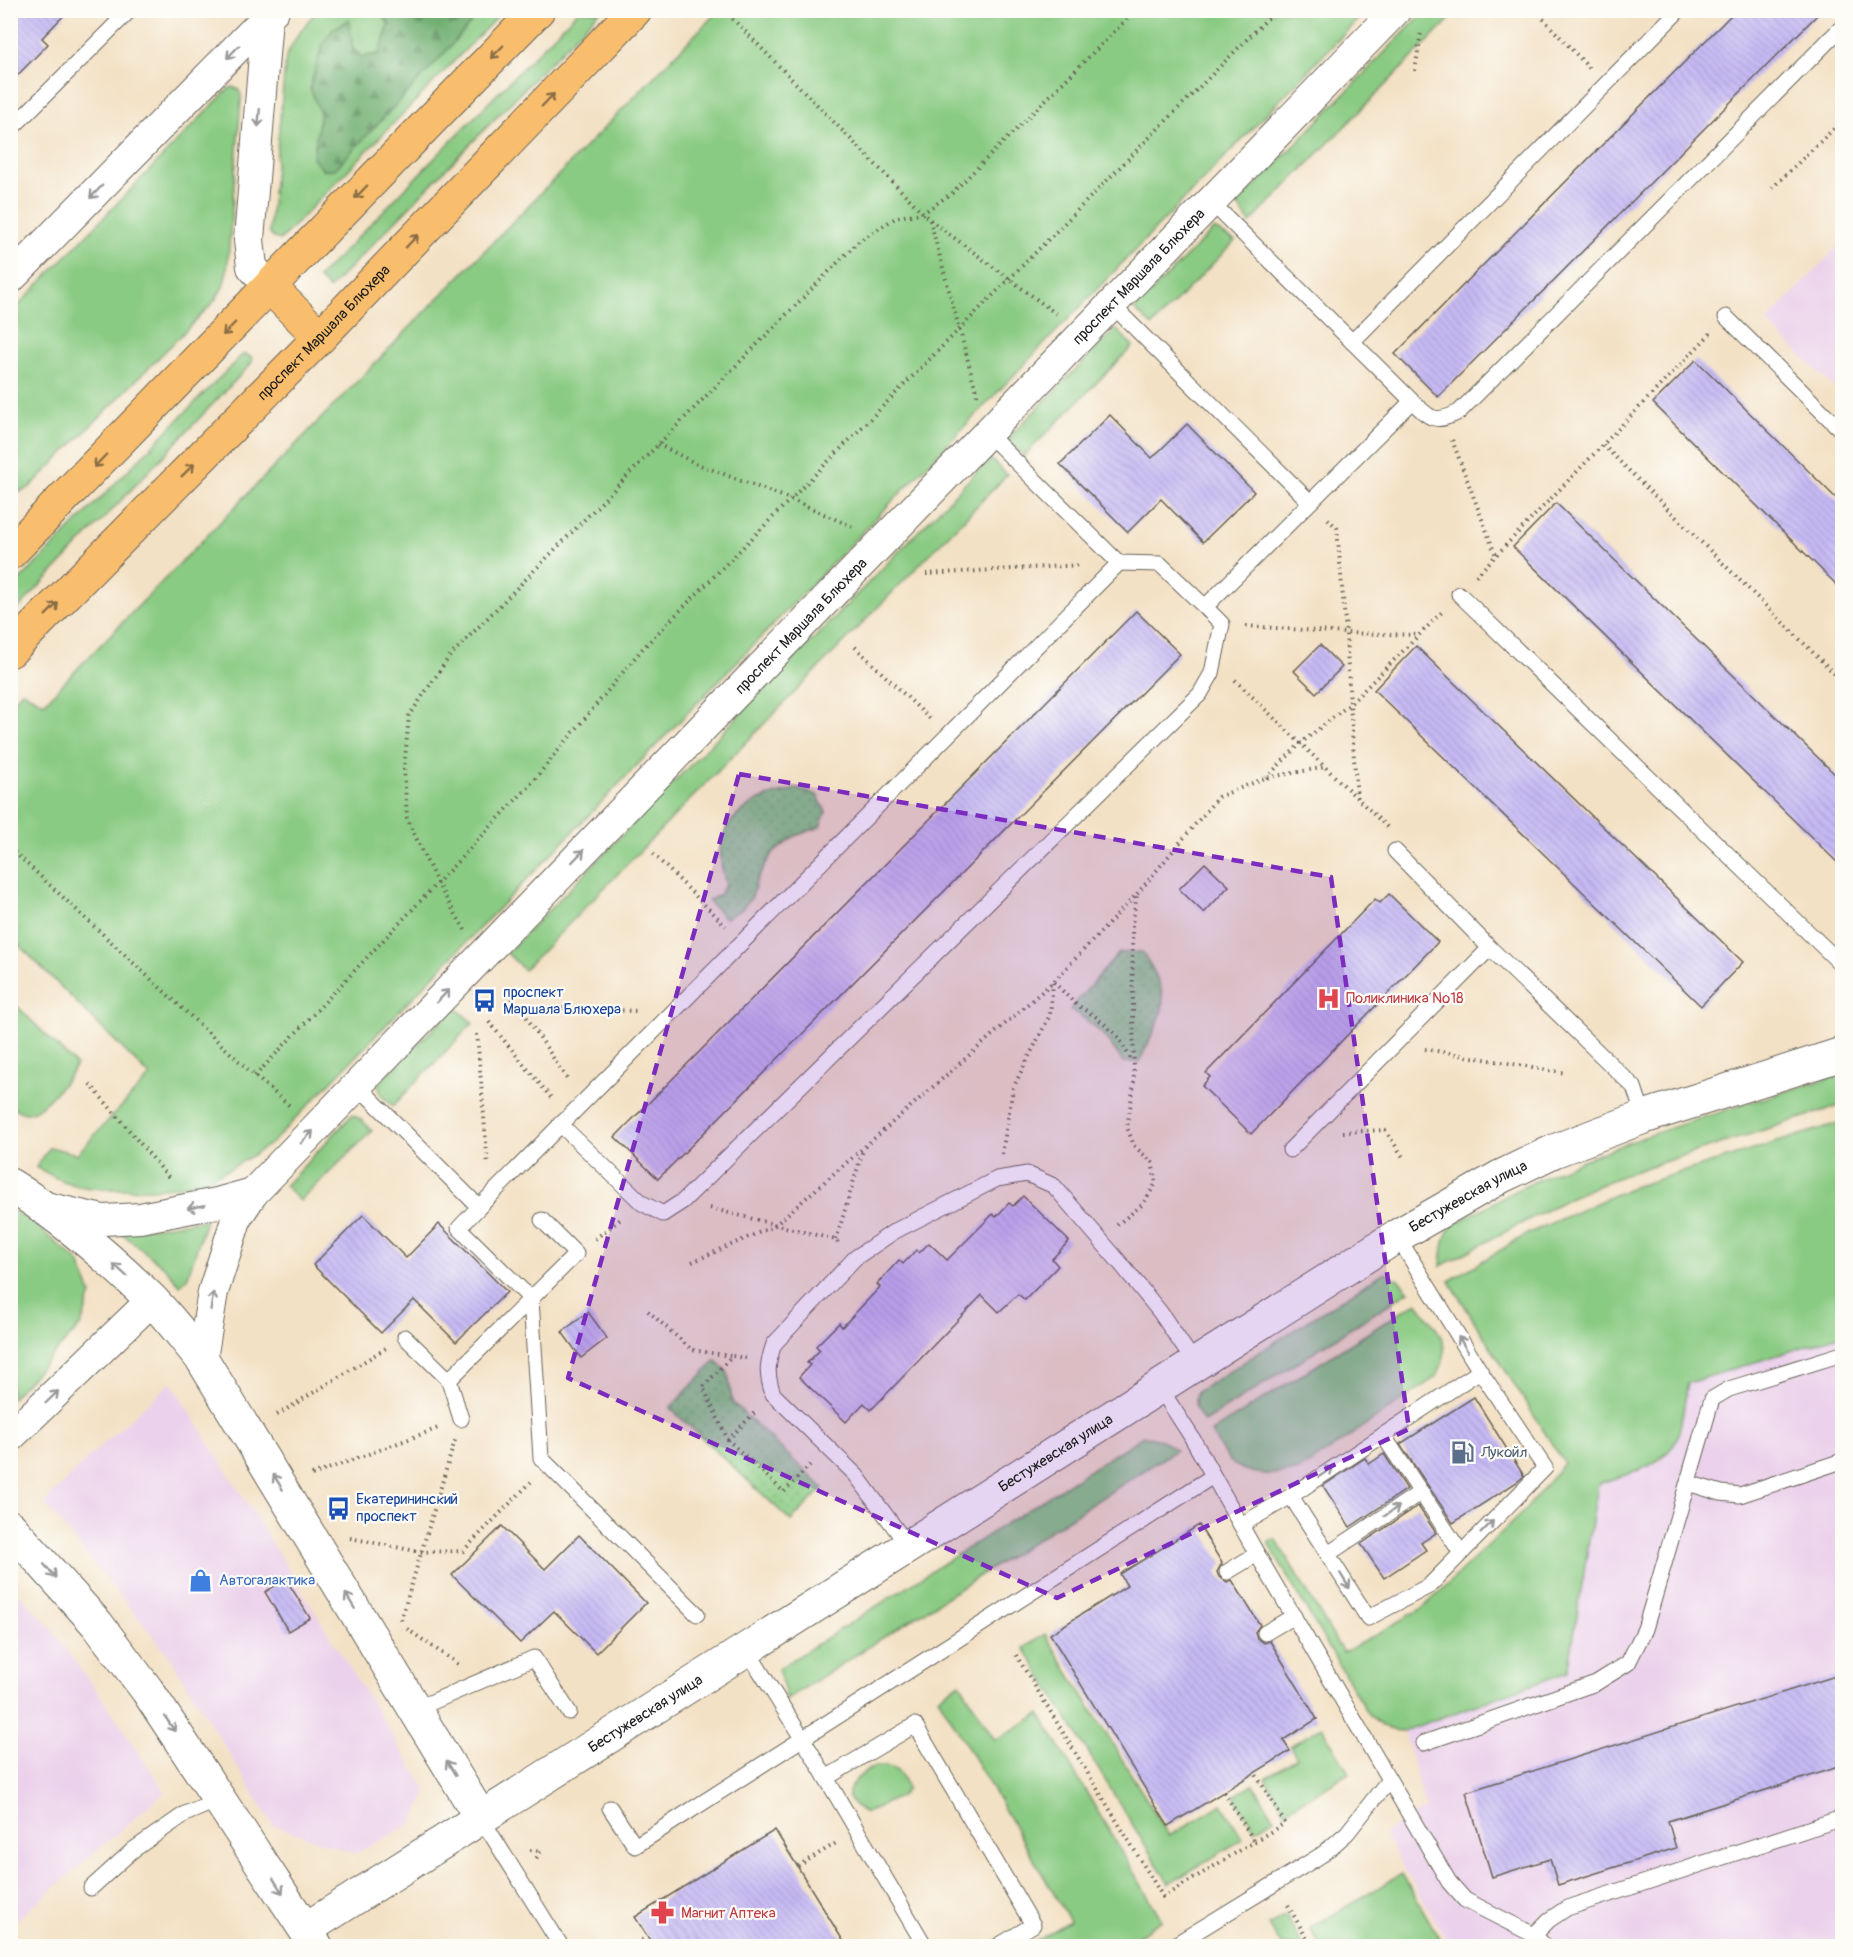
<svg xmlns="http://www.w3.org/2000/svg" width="1853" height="1957" viewBox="0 0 1853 1957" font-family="Pangolin,sans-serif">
	<defs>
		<pattern id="forest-firs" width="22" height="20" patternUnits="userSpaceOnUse" patternTransform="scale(1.5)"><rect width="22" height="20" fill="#6faf71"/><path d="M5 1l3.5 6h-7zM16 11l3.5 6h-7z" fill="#5a8e5c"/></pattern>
		<pattern id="park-dots" width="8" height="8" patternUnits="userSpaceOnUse" patternTransform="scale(1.5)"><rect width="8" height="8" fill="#8acb83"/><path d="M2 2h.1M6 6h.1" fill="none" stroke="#76ae71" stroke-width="1.8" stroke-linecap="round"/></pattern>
		<pattern id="building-back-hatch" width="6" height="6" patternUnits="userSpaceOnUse" patternTransform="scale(1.5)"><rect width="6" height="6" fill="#c6baf4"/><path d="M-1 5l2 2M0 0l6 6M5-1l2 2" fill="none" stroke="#aa9fd1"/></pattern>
	</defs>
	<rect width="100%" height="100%" fill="#fdfcf7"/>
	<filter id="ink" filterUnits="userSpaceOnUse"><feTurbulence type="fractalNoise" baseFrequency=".0167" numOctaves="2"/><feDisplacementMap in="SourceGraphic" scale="12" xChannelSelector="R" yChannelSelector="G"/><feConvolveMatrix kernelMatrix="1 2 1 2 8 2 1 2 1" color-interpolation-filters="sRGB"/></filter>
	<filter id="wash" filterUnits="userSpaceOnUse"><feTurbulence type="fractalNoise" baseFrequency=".008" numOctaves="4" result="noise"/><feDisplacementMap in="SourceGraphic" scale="24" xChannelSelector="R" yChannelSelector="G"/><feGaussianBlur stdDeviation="1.35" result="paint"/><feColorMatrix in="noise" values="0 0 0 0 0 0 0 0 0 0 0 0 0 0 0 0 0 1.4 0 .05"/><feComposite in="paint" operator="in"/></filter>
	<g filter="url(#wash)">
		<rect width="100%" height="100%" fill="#f3e1c5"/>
		<g fill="#ebd1eb">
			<path d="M1842,242V395L1766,322Z"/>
			<path d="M1842,1335V1946H1450L1384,1834L1409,1817L1426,1810L1404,1731L1568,1672L1598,1484L1659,1462L1669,1451L1677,1438L1688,1383Z"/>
			<path d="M171,1382L427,1791L413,1823L355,1854L273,1825L170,1657L44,1503L89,1457Z"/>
			<path d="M10,1584L48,1624L114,1715L165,1792L11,1925Z"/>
		</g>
		<g fill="#8acb83" stroke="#537450" stroke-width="1.5">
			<path d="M316,11H503L280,240L274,238L269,233L286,56L299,33Z"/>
			<path d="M578,11H600L329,289L318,278Z"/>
			<path d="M718,11H1366L273,1142C218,1180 186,1192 119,1189C103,1189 84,1189 69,1183C57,1180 46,1172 36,1167L50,1147L77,1154L150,1076L11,937L10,736L17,729L11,722V703L22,691L44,703Z"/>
			<path d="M1425,11H1458L1250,223L1237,204Z"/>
			<path d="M232,87L238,89L241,95V101L227,271L223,287L213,303L29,488L15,494L11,493V313L227,90Z"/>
			<path d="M1214,229L1235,241L1152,326L1134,309Z"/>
			<path d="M1116,329L1133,346L1024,456L1007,439Z"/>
			<path d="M245,354L252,358V362L249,366L11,616V589L241,356Z"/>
			<path d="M990,458L1007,475L524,970L507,953Z"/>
			<path d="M11,1000L76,1065C69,1077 43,1111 28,1113C21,1113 15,1109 11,1105Z"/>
			<path d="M455,1007L473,1023L393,1106L381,1095L378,1084Z"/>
			<path d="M1842,1074V1105L1626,1174L1571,1197L1441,1266C1442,1254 1443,1236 1451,1227C1457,1221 1483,1209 1491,1204C1600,1143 1724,1112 1842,1074Z"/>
			<path d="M352,1115L361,1119L372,1131L300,1201L285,1186Z"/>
			<path d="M1842,1122V1335L1688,1383C1684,1401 1683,1421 1677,1438C1665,1468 1625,1474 1598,1484L1568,1672L1404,1731C1385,1731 1379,1726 1366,1711L1269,1545V1541L1274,1539L1277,1541L1343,1653L1423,1608L1526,1509L1564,1463L1449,1281L1529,1233L1630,1188Z"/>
			<path d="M10,1209L30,1221L79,1262L91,1294L81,1325L11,1399Z"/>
			<path d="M206,1220L187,1279L180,1285L164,1267L120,1232Z"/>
			<path d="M1385,1272L1399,1280L1409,1291L1204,1422C1197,1411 1192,1404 1197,1392Z"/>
			<path d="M1417,1302C1436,1330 1456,1343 1436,1377L1300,1470C1278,1475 1248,1478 1230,1461C1222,1453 1217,1442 1211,1432Z"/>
			<path d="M1143,1436L1161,1440L1176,1450L787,1699L778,1669Z"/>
			<path d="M1045,1634L1169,1836L1222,1804L1243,1839L1169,1884L1024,1648Z"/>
			<path d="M960,1683L995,1740L1040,1714L1162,1920L1122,1946H1028L1070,1921L938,1697Z"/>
			<path d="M1322,1727L1349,1773L1285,1811L1265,1778L1297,1758L1290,1746Z"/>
			<path d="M876,1766C894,1765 902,1771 907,1789L901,1796L866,1813C833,1798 854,1777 876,1766Z"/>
			<path d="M1253,1784L1274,1818L1255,1830L1234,1796Z"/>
			<path d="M1402,1874L1444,1946H1320L1310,1928Z"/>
			<path d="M1286,1915L1303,1946H1282L1268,1925Z"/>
		</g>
		<path fill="url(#forest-firs)" stroke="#466646" stroke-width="1.5" d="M386,10L481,11L441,57L335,169L323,170L313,158L320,113L310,88L322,45L333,29L349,20L353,49L362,57L379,54L389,25L383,16Z"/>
		<g fill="url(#park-dots)" stroke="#537450" stroke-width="1.5">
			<path d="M796,789L817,795L826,812L820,827L795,836L771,855L757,879L752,897L741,910L725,918L708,901L719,895L726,884C714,845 720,823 756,802C767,795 784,793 796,789Z"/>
			<path d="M1142,952C1176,1003 1163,1011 1139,1062H1123C1108,1038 1095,1024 1070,1009L1119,953Z"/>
			<path d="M716,1360L728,1373L732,1402L823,1488L791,1521L670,1408Z"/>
		</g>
		<g id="blocks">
			<g fill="url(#building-back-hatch)">
				<path d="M10,10H69L42,38L48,44L10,83Z"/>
				<path d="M1736,10H1822L1438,397L1395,354Z"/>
				<path d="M1696,360L1842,504V590L1653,403Z"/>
				<path d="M1110,415L1152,458L1187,424L1254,492L1203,542L1161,499L1128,532L1060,464Z"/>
				<path d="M1556,503L1842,781V867L1513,547Z"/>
				<path d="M1136,611L1180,654L658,1179L615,1137Z"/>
				<path d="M1320,645L1342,667L1316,693L1294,671Z"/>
				<path d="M1416,646L1743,962L1701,1006L1374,690Z"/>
				<path d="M1205,863L1229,886L1204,913L1179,889Z"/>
				<path d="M1389,894L1438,942L1251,1134L1202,1086L1210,1077L1206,1073L1375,899L1380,903Z"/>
				<path d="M1023,1196L1069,1241L1052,1259L1058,1266L1025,1300L1018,1294L999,1312L982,1295L871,1410L864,1403L846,1422L799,1377L810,1365L807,1363L820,1350L816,1346L839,1323L842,1327L880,1287L877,1284L899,1260L903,1264L916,1250L919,1253L929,1243L947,1260L993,1214L996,1217L1009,1203L1013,1206Z"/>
				<path d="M363,1215L406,1258L439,1224L507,1292L456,1342L414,1300L381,1333L313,1265Z"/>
				<path d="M588,1312L607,1338L581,1358L562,1332Z"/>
				<path d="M1474,1397L1524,1476L1517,1482L1453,1523L1400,1444Z"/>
				<path d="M1384,1454L1407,1489L1350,1527L1323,1486L1365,1458L1369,1464Z"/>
				<path d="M1418,1506L1436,1533L1421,1543L1426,1550L1384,1578L1361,1544Z"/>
				<path d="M1199,1525L1222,1563L1217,1572L1219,1577L1227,1582L1232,1580L1260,1625L1255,1632L1257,1638L1264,1643L1270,1641L1317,1719L1283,1740L1290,1751L1168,1826L1050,1634L1127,1586L1120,1574Z"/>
				<path d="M502,1526L545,1569L579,1535L646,1603L596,1653L554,1611L520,1643L452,1575Z"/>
				<path d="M286,1579L310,1618L288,1631L265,1592Z"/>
				<path d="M1842,1674V1766L1668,1821L1676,1848L1558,1885L1550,1859L1492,1877L1466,1792Z"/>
				<path d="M775,1830L847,1947H654L635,1917Z"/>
			</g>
		</g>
	</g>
	<g filter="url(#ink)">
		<use href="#blocks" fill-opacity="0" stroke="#676157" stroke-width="1.5"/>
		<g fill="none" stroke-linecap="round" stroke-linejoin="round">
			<defs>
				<g id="service">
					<path d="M10,130L130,10"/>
					<path d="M1210,201L1412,401"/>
					<path d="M1112,305L1310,502"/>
					<path d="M1726,317L1842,431"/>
					<path d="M1352,342L1679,10"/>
					<path d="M988,434L1119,563L1160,564L1205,607"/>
					<path d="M1459,594L1842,965"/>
					<path d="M1395,851L1490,948L1634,1087L1644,1117"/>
					<path d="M357,1085L479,1207L459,1228L531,1299L541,1458L697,1614"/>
					<path d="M560,1124L642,1203L663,1214L683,1201L1200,694L1212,673L1222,624L1205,607L1412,401C1430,419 1435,424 1459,412L1842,27"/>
					<path d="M1290,1150L1490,948"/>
					<path d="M479,1207L1119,563"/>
					<path d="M405,1337L449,1380L576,1254L542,1220"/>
					<path d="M449,1380L461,1419"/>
					<path d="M1160,1388L1191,1436L1257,1554L1449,1882L1465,1900L1534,1935L1545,1946"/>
					<path d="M1383,1435L1461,1553"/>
					<path d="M1688,1483L1721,1493L1740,1495L1842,1461"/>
					<path d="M1291,1496L1368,1618L1429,1586L1545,1468L1480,1371"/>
					<path d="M1241,1525L1291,1496L1480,1371L1397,1236"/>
					<path d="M909,1547L856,1475L773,1394C766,1374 767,1364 774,1344L855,1258L895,1231L997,1179L1027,1174L1054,1186L1121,1264L1160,1312L1196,1365"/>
					<path d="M1328,1554L1421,1492"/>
					<path d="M1227,1572L1257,1554"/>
					<path d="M1265,1633L1294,1616"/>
					<path d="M747,1650L812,1754L925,1946"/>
					<path d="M416,1709L534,1658L569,1712"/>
					<path d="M1424,1743L1596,1683L1628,1663L1645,1629L1712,1399L1729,1389L1842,1354"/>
					<path d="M826,1778L915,1725L1033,1925L998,1946"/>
					<path d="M610,1808L635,1846L1213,1476"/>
					<path d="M481,1818L561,1946"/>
					<path d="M91,1888L133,1850L185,1814L220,1799"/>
					<path d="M1534,1935L1549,1920L1567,1908L1842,1818"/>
					<path d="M1173,1946L1323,1854L1347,1833L1389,1780"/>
				</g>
				<g id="minor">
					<path d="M267,18L249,240L252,267L270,287"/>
					<path d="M10,279L274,10"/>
					<path d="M46,1207L103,1220L140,1218L217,1203L253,1193"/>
					<path id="s1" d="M202,1359L213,1292L237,1217L253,1193L1396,10"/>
					<path d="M10,1437L152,1300"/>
				</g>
				<g id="tertiary">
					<path d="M10,1185C62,1217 108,1257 151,1299C169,1317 185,1339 202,1359L481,1818"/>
					<path d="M10,1527L97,1624L147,1690L316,1946"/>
					<path id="s2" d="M306,1929L1397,1236L1500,1177L1554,1151L1644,1117L1842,1054"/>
				</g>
				<g id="primary">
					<path d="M270,287L320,337"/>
					<path d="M10,553L538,10"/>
					<path id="s3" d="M10,651L320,337L635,10"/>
				</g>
			</defs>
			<use href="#service" stroke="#676157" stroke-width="17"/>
			<use href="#minor" stroke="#676157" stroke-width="32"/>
			<use href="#tertiary" stroke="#676157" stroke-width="35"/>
			<use href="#primary" stroke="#676157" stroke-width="35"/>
			<g stroke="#676157" stroke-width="4" stroke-dasharray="1.5 4.5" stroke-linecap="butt">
				<path d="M724,10L929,219L1059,316"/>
				<path d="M1535,10L1590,69"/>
				<path d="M1415,71L1421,32"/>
				<path d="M1772,188L1842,121"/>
				<path d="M930,220L978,398"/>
				<path d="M1452,440L1496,556"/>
				<path d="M658,444L697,464L790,499L853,527"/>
				<path d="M1603,445L1842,681"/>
				<path d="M926,574L1081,565"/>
				<path d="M1476,576L1711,333"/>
				<path d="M1246,626L1346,633L1419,635"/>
				<path d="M855,647L930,719"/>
				<path d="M1235,680L1389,829"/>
				<path d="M1266,778L1301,743L1350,704L1346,633L1337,528L1328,519"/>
				<path d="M1357,798L1350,704L1442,612"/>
				<path d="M10,848L255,1076L292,1108"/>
				<path d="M653,854L726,926"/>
				<path d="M465,930L437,883L407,818L404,769L409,716L449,657L859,241L897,217L923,213L952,193L1136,10"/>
				<path d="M1054,982L1074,1003L1096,1017L1117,1035L1132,1061"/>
				<path d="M512,998L520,1007L569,1082"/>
				<path d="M520,1007L639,1011"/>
				<path d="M489,1022L553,1100"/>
				<path d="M477,1034L488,1165"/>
				<path d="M1425,1049L1566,1073"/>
				<path d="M255,1076L529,786L643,648L1276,10"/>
				<path d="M90,1084L171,1180"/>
				<path d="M1343,1132L1385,1130L1403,1157"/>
				<path d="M1002,1154L1013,1088L1050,1015L1053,982"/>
				<path d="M710,1208L836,1240L838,1243"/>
				<path d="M1117,1225L1143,1204L1156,1183L1152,1162L1134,1146L1127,1127L1134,1084L1132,924L1137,894"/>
				<path d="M595,1239L622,1218"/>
				<path d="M836,1240L863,1150"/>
				<path d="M692,1262L774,1226L1053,982L1137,894L1218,797L1265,778L1326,767"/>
				<path d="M648,1311L692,1350L731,1356"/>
				<path d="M746,1358L732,1356L703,1387L728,1440L784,1492L810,1465"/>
				<path d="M277,1415L386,1348"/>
				<path d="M728,1440L756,1411"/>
				<path d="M312,1475L441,1427"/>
				<path d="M350,1538L421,1552L463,1551L531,1482"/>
				<path d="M401,1620L455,1440"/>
				<path d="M407,1629L458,1664"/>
				<path d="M1016,1655L1163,1897L1285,1823L1255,1773"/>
				<path d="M1224,1792L1254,1841"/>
				<path d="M530,1850L541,1851L535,1860"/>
				<path d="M798,1866L838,1842"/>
				<path d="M1288,1905L1311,1946"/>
				<path d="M631,1946L648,1937"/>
			</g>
			<use href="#service" stroke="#fff" stroke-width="15"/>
			<use href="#minor" stroke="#fff" stroke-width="30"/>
			<use href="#tertiary" stroke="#fff" stroke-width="33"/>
			<use href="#primary" stroke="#f9be6d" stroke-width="33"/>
		</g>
		<defs><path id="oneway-shaft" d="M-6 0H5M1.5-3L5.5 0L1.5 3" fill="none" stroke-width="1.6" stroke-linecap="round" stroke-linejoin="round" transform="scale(1.5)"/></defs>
		<g stroke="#999">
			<use href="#oneway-shaft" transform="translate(233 52) rotate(134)"/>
			<use href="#oneway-shaft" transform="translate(259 118) rotate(95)"/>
			<use href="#oneway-shaft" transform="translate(96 192) rotate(134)"/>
			<use href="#oneway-shaft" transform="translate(578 856) rotate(-46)"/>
			<use href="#oneway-shaft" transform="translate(443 996) rotate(-46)"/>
			<use href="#oneway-shaft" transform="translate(307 1137) rotate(-46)"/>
			<use href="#oneway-shaft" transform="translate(196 1207) rotate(169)"/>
			<use href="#oneway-shaft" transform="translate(120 1270) rotate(-138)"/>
			<use href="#oneway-shaft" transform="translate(212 1301) rotate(-81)"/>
			<use href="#oneway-shaft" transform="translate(1463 1344) rotate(-122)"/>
			<use href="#oneway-shaft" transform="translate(52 1397) rotate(-44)"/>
			<use href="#oneway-shaft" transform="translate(1326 1472) rotate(-34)"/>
			<use href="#oneway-shaft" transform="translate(278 1482) rotate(-121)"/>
			<use href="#oneway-shaft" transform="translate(1392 1511) rotate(-34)"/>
			<use href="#oneway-shaft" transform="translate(1487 1527) rotate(-45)"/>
			<use href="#oneway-shaft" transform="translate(50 1571) rotate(49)"/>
			<use href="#oneway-shaft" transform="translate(1345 1581) rotate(58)"/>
			<use href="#oneway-shaft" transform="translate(350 1601) rotate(-121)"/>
			<use href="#oneway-shaft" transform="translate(170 1724) rotate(56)"/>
			<use href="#oneway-shaft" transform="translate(451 1768) rotate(-121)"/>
			<use href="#oneway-shaft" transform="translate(278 1886) rotate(57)"/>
		</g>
		<g stroke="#8a6d44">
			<use href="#oneway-shaft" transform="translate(497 52) rotate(134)"/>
			<use href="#oneway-shaft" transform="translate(548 100) rotate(-46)"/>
			<use href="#oneway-shaft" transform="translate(361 192) rotate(134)"/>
			<use href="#oneway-shaft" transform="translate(412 241) rotate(-46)"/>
			<use href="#oneway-shaft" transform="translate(229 329) rotate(134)"/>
			<use href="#oneway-shaft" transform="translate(100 461) rotate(134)"/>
			<use href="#oneway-shaft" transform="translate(188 470) rotate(-45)"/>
			<use href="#oneway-shaft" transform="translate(52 609) rotate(-45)"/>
		</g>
	</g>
	<path fill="#7b2cbf" fill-opacity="0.2" stroke="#7b2cbf" stroke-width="4.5" stroke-dasharray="12 8" stroke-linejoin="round" d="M739,774L1331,877L1409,1429L1057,1598L568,1378Z"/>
	<defs>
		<symbol id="hospital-bare" viewBox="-9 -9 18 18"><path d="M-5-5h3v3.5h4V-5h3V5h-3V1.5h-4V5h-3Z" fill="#e0444e" stroke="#fdfcf7" stroke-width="2.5" paint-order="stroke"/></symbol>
		<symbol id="bus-bare" viewBox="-9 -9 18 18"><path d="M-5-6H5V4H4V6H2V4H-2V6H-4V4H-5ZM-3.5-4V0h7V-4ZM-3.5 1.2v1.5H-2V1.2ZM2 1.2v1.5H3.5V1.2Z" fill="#1a4fb4" stroke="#fdfcf7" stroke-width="2.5" paint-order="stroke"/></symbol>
		<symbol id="fuel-bare" viewBox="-9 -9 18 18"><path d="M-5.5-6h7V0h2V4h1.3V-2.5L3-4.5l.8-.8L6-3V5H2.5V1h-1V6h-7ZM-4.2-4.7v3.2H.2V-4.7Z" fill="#5c6f8a" stroke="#fdfcf7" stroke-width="2.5" paint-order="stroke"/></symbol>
		<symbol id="shop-bare" viewBox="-9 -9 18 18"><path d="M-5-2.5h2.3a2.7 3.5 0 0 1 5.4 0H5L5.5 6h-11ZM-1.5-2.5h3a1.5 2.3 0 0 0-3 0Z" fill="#3f7fe0" stroke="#fdfcf7" stroke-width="2.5" paint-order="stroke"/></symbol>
		<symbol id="pharmacy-bare" viewBox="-9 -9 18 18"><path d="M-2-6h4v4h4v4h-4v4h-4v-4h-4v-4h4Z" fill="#e0444e" stroke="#fdfcf7" stroke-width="2.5" paint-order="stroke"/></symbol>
	</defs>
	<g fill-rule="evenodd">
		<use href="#hospital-bare" x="1312" y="982" width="33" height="33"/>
		<use href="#bus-bare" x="468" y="984" width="33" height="33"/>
		<use href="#fuel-bare" x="1446" y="1436" width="33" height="33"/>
		<use href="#bus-bare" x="322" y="1492" width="33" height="33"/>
		<use href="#shop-bare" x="184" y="1564" width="33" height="33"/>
		<use href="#pharmacy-bare" x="646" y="1896" width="33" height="33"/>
	</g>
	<g text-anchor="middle" stroke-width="4.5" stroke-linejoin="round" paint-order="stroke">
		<g font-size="15" fill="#1c1c1c" stroke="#fdfcf7">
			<text dy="5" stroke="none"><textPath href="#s1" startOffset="1450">проспект Маршала Блюхера</textPath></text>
			<text dy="5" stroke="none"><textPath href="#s3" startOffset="447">проспект Маршала Блюхера</textPath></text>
			<text dy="5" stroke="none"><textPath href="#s1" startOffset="964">проспект Маршала Блюхера</textPath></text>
			<text dy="5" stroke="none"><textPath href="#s2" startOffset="1374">Бестужевская улица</textPath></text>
			<text dy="5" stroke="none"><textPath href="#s2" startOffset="888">Бестужевская улица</textPath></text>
			<text dy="5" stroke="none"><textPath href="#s2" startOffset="402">Бестужевская улица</textPath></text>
		</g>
		<g font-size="15" fill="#164399" stroke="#fdfcf7" text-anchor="start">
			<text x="503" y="997">проспект<tspan x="503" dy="17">Маршала Блюхера</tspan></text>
			<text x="356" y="1504">Екатерининский<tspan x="356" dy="17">проспект</tspan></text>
		</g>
		<g font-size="15" fill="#be3a42" stroke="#fdfcf7" text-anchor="start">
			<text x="1346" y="1003">Поликлиника №18</text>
			<text x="681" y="1918">Магнит Аптека</text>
		</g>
		<g font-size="15" fill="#4e5e75" stroke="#fdfcf7" text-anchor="start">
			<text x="1481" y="1457">Лукойл</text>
		</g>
		<g font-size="15" fill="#366cbe" stroke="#fdfcf7" text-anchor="start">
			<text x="219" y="1585">Автогалактика</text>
		</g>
	</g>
	<rect width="1853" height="1957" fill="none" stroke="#fdfcf7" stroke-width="36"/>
</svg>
